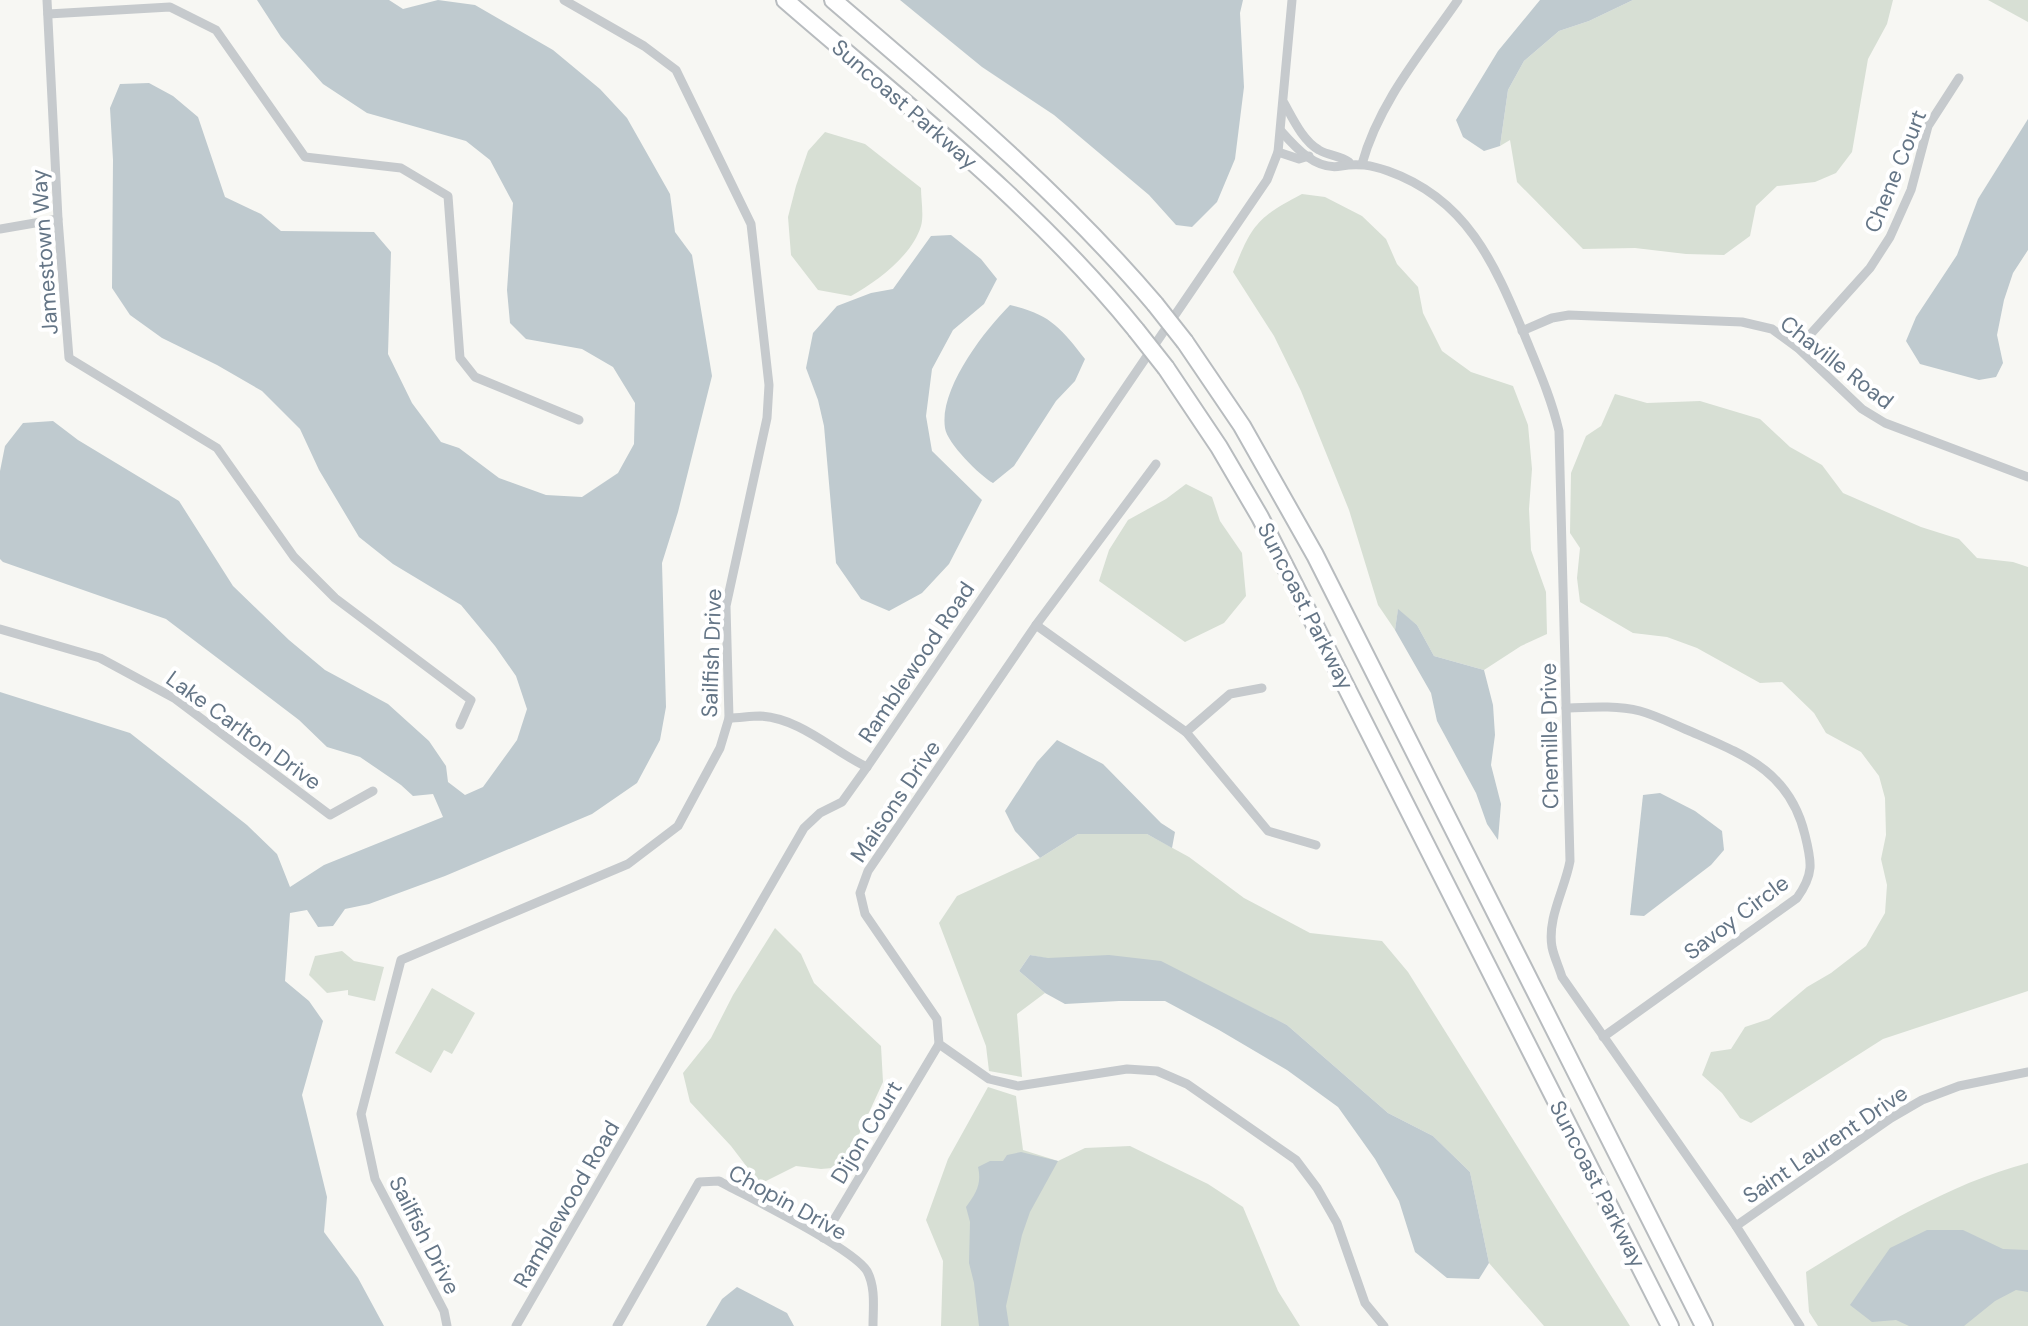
<svg xmlns="http://www.w3.org/2000/svg" width="2028" height="1326" viewBox="0 0 2028 1326" font-family="'DM Sans',sans-serif">
	<rect width="100%" height="100%" fill="#f7f7f3"/>
	<g fill="#d7dfd4">
		<path d="M1633,0H1893L1887,24L1868,59L1852,152L1836,173L1815,182L1777,186L1756,206L1750,236L1724,255L1686,254L1635,248L1583,249L1517,182L1510,140L1500,146L1508,90L1524,61L1559,31L1589,21Z"/>
		<path d="M1988,0H2028V22Z"/>
		<path d="M825,132L865,144L921,188C921,199 924,216 921,226C912,256 876,282 851,296L818,290L791,255L788,217L796,186L808,151Z"/>
		<path d="M1302,194L1325,197L1362,216L1386,239L1397,264L1418,287L1423,313L1442,351L1471,372L1513,386L1528,425L1532,469L1529,509L1531,550L1546,592L1547,634L1521,646L1484,670L1434,656L1417,625L1398,610L1395,630L1378,605L1349,510L1301,391L1274,336L1233,272C1252,225 1256,218 1302,194Z"/>
		<path d="M1615,394L1647,403L1700,401L1760,419L1790,447L1822,465L1843,493L1921,527L1959,539L1977,558L2013,562L2028,567V991L1883,1039L1751,1123L1740,1118L1722,1093L1702,1075L1711,1052L1731,1049L1745,1027L1769,1019L1807,987L1831,973L1866,946L1885,913L1887,885L1881,859L1886,835L1885,798L1879,776L1861,752L1826,733L1814,713L1782,682L1760,683L1697,648L1667,637L1633,633L1580,602L1577,578L1580,548L1570,533L1571,473L1586,436L1601,426Z"/>
		<path d="M1186,484L1212,497L1220,521L1242,553L1246,596L1224,623L1185,642L1099,581L1109,550L1128,520L1166,499Z"/>
		<path d="M1078,834H1147L1189,857L1244,898L1310,933L1382,941L1408,972L1630,1326H1544L1489,1263L1470,1172L1433,1136L1388,1113L1287,1025L1224,994L1030,955L1019,971L1045,993L1017,1014L1022,1077L989,1071L986,1046L939,923L957,896L1040,858Z"/>
		<path d="M775,928L801,954L814,983L881,1046L883,1082L844,1167L821,1169L796,1166L760,1184L731,1146L690,1102L683,1073L711,1038L733,995Z"/>
		<path d="M342,951L354,961L384,967L375,1001L348,995V990L327,993L309,975L315,956Z"/>
		<path d="M432,988L475,1013L452,1054L444,1050L431,1073L395,1053Z"/>
		<path d="M988,1087L1016,1096L1023,1150L1058,1161L1085,1148L1130,1146L1208,1184L1243,1207L1278,1291L1300,1326H941L943,1261L926,1220L948,1159Z"/>
		<path d="M2028,1163V1326H1818L1809,1312L1806,1272C1876,1229 1948,1184 2028,1163Z"/>
	</g>
	<g fill="#bfcacf">
		<path d="M257,0H389L403,9L438,0L475,5L553,50L600,89L627,118L670,194L675,232L692,255L712,376L678,512L662,563L666,707L660,740L637,783L592,814L445,876L369,904L345,909L333,926L318,927L307,910L290,913L285,981L309,1001L323,1021L302,1095L327,1197L324,1232L358,1278L384,1326H0V692L130,733L247,825L277,854L290,887L324,865L443,817L433,794L413,796L401,785L360,757L327,747L299,720L166,619L3,562L0,559V471L5,446L23,423L53,421L78,440L179,501L233,586L289,640L325,670L388,704L429,741L446,766L448,782L465,795L483,787L517,740L527,709L516,676L495,646L461,605L393,564L359,537L319,470L300,429L262,391L217,365L162,338L130,315L112,288L113,160L110,108L120,84L149,83L173,96L198,117L225,197L261,214L281,231L374,232L391,252L388,354L412,403L441,442L459,448L499,478L546,495L582,497L618,473L634,444L635,403L613,367L582,349L526,339L510,323L507,290L513,203L490,160L466,141L367,113L323,84L281,37Z"/>
		<path d="M900,0H1243L1240,13L1244,87L1235,159L1217,202L1192,227L1176,225L1149,195L1054,115L982,67Z"/>
		<path d="M1540,0H1633L1589,21L1559,31L1524,61L1508,90L1500,146L1484,151L1463,137L1456,120L1498,51Z"/>
		<path d="M2028,119V250L2013,273L2004,300L1997,335L2003,363L1996,377L1979,380L1920,364L1906,341L1916,317L1957,255L1978,199Z"/>
		<path d="M951,235L981,259L997,279L984,304L953,330L932,369L926,416L932,451L982,500L949,564L922,593L889,611L861,599L836,563L824,426L818,400L806,368L813,333L837,306L871,293L893,289L931,236Z"/>
		<path d="M1010,305C1050,314 1061,328 1085,359L1075,381L1056,401L1014,466L993,483C980,476 947,443 945,428C939,389 984,331 1010,305Z"/>
		<path d="M1398,609L1417,625L1434,656L1484,670L1493,705L1495,735L1491,765L1501,804L1498,840L1487,824L1476,793L1437,721L1431,693L1395,630Z"/>
		<path d="M1057,740L1103,764L1161,823L1175,832L1172,848L1147,834H1078L1040,858L1015,831L1005,811L1037,762Z"/>
		<path d="M1660,793L1695,811L1722,831L1724,850L1711,865L1644,916L1630,915L1643,795Z"/>
		<path d="M1030,955L1048,958L1109,955L1161,961L1287,1025L1388,1113L1433,1136L1470,1172L1489,1263L1479,1279L1447,1278L1415,1252L1399,1201L1375,1159L1338,1107L1287,1070L1219,1030L1165,1001H1119L1065,1004L1045,993L1019,971Z"/>
		<path d="M1021,1152L1058,1161L1030,1212L1022,1235L1006,1306L1009,1326H979L974,1283L969,1263L970,1222L966,1207C976,1193 982,1184 978,1167L990,1161H1003L1007,1155Z"/>
		<path d="M1927,1230H1963L2003,1249L2028,1250V1292L2016,1290L1995,1301L1964,1326H1909L1896,1320L1872,1322L1850,1305L1890,1248Z"/>
		<path d="M737,1287L787,1313L794,1326H706L722,1299Z"/>
	</g>
	<g fill="none" stroke-linecap="round" stroke-linejoin="round">
		<defs>
			<g id="motorway">
				<path d="M785,0C906,105 1035,205 1136,330"/>
				<path d="M833,0C945,96 1059,191 1155,304"/>
				<path d="M1185,342L1242,426L1315,555L1704,1326"/>
				<path d="M1166,368L1219,447L1260,517L1670,1326"/>
			</g>
		</defs>
		<use href="#motorway" stroke="#b8bcbf" stroke-width="20"/>
		<g stroke="#c6cacd" stroke-width="9">
			<path d="M47,0L58,219L69,358L217,448L294,557L335,598L471,700L460,725"/>
			<path d="M48,14L170,7L216,30L305,157L401,168L448,196L460,358L475,377L579,420"/>
			<path d="M1284,103C1293,119 1303,141 1319,150C1329,156 1340,155 1349,162"/>
			<path d="M1281,131C1295,147 1316,171 1341,166C1358,163 1371,165 1388,171C1467,199 1494,263 1524,334C1537,366 1551,397 1559,431L1570,861C1565,889 1547,918 1552,947C1554,957 1559,967 1562,977L1736,1226L1800,1326"/>
			<path d="M1278,152L1299,159L1309,156"/>
			<path d="M1362,164C1379,102 1422,52 1458,0"/>
			<path d="M0,229L58,219"/>
			<path d="M1522,331L1552,318L1569,315L1742,322L1772,329L1798,348L1862,409L1885,423L2028,477"/>
			<path d="M1798,348L1870,268L1890,237L1911,190L1928,126L1959,78"/>
			<path d="M1156,464L1036,625L868,871L860,893L865,914L937,1019L939,1044L989,1079L1018,1086L1127,1069L1157,1071L1187,1084L1296,1160L1317,1188L1337,1223L1365,1303L1384,1326"/>
			<path d="M1036,625L1186,732L1268,831L1316,845"/>
			<path d="M0,629L100,658L174,698L330,815L373,791"/>
			<path d="M1566,708C1591,707 1617,705 1640,711C1658,716 1675,725 1692,732C1745,755 1790,772 1805,835C1812,863 1814,874 1797,898L1603,1037"/>
			<path d="M729,718C739,718 750,716 760,716C800,718 833,751 867,767"/>
			<path d="M1186,732L1230,694L1262,688"/>
			<path d="M1736,1226L1891,1118L1922,1100L1959,1086L2028,1072"/>
			<path d="M823,1238L939,1044"/>
			<path d="M447,1326L444,1311L375,1179L361,1114L401,960L628,864L678,826L720,748L729,718L726,606L767,418L769,385L751,224L676,70L644,46L564,0"/>
			<path d="M516,1326L804,828L820,813L842,802L867,767L1267,180L1278,152L1292,0"/>
			<path d="M617,1326L699,1182L719,1181C748,1197 853,1248 867,1271C876,1288 873,1308 873,1326"/>
		</g>
		<use href="#motorway" stroke="#fff" stroke-width="16"/>
		<defs>
			<g id="motorway-bridge">
				<path d="M1155,304L1185,342"/>
				<path d="M1136,330L1166,368"/>
			</g>
		</defs>
		<use href="#motorway-bridge" stroke="#b8bcbf" stroke-width="20" stroke-linecap="butt"/>
		<use href="#motorway-bridge" stroke="#fff" stroke-width="16"/>
	</g>
	<g text-anchor="middle" stroke-width="8" stroke-linejoin="round" paint-order="stroke">
		<g font-size="22" fill="#647586" stroke="#fff">
			<text transform="translate(905 104) rotate(41)" y="8">Suncoast Parkway</text>
			<text transform="translate(1895 171) rotate(-68)" y="8">Chene Court</text>
			<text transform="translate(44 252) rotate(-94)" y="8">Jamestown Way</text>
			<text transform="translate(1837 362) rotate(38)" y="8">Chaville Road</text>
			<text transform="translate(1306 606) rotate(63)" y="8">Suncoast Parkway</text>
			<text transform="translate(711 653) rotate(-88)" y="8">Sailfish Drive</text>
			<text transform="translate(916 662) rotate(-56)" y="8">Ramblewood Road</text>
			<text transform="translate(244 730) rotate(36)" y="8">Lake Carlton Drive</text>
			<text transform="translate(1549 736) rotate(-91)" y="8">Chemille Drive</text>
			<text transform="translate(895 801) rotate(-56)" y="8">Maisons Drive</text>
			<text transform="translate(1736 917) rotate(-37)" y="8">Savoy Circle</text>
			<text transform="translate(866 1132) rotate(-59)" y="8">Dijon Court</text>
			<text transform="translate(1825 1144) rotate(-34)" y="8">Saint Laurent Drive</text>
			<text transform="translate(1598 1184) rotate(63)" y="8">Suncoast Parkway</text>
			<text transform="translate(788 1202) rotate(29)" y="8">Chopin Drive</text>
			<text transform="translate(566 1204) rotate(-60)" y="8">Ramblewood Road</text>
			<text transform="translate(425 1235) rotate(63)" y="8">Sailfish Drive</text>
		</g>
	</g>
</svg>
